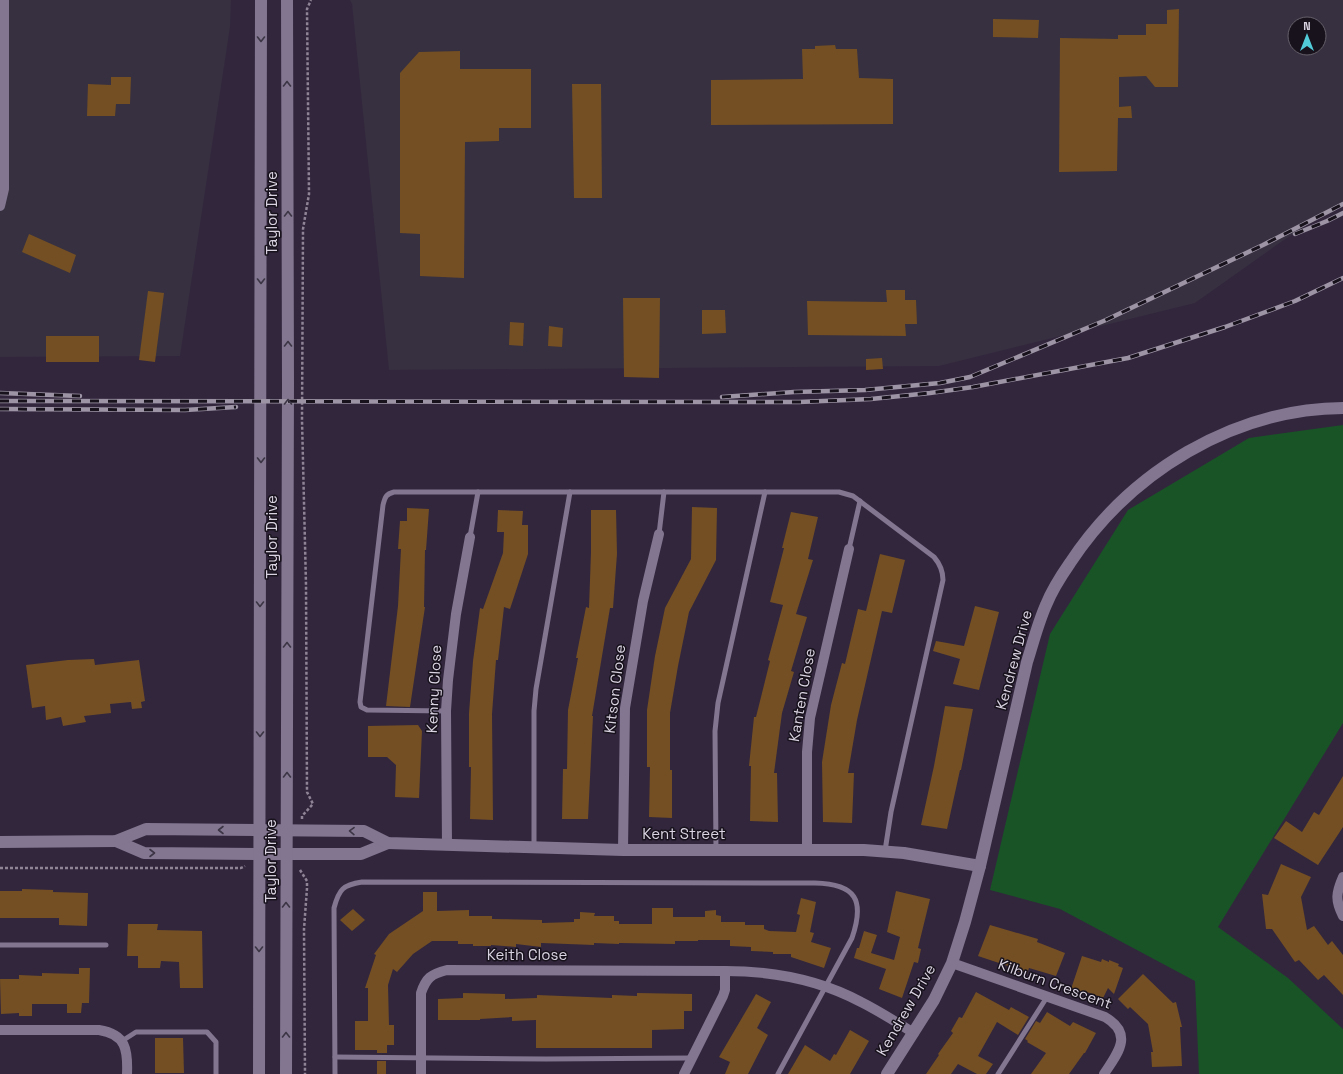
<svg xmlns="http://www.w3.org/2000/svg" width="1343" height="1074" viewBox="0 0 1343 1074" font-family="'Space Grotesk',sans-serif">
	<rect width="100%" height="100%" fill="#32263d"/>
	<g fill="#373040" fill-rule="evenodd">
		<path d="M0,0H231L230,27L180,356L0,357Z"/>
		<path d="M350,0H1343V202L1281,242L1195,303L939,366L389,370L352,4ZM1295,24H1319V48H1295Z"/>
	</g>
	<path fill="#195427" d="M1343,425V723L1218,927L1288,978L1343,1029V1074H1199L1195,981L1060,909L990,890L1050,634L1128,510L1249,438Z"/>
	<g fill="#734f23">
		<path d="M1179,9L1178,87H1155L1146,76L1119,77V107L1131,106L1132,118H1118L1117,171L1059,172L1060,38L1118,39V35H1146V24H1167V10Z"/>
		<path d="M993,19L1039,20L1038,38L993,37Z"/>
		<path d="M835,45L836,49H857L859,78L893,79V124L711,125V80L803,79L802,49H815V46Z"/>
		<path d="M460,51V69H531V128H499V141L465,142L464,278L420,276V234L400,233V73L419,52Z"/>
		<path d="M111,77H131L130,104H116L115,116H87L88,84L111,85Z"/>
		<path d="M572,84H601L602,198H574Z"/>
		<path d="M29,234L76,255L70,273L22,252Z"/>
		<path d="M886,290H905V300H916L917,324H905L906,336L808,335L807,301L887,302Z"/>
		<path d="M148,291L164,293L155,362L139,360Z"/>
		<path d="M623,298H660L659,378L624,377Z"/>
		<path d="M702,310H725L726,333L702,334Z"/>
		<path d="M510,322L524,323L523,346L509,345Z"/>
		<path d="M549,326L563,328L562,347L548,346Z"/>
		<rect x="46" y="336" width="53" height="26"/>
		<path d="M882,358L883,369L866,370V359Z"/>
		<path d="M692,507L717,508L716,560L689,612L678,666L670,713V770H672V818L649,817L650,767H647V710L655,656L665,608L691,559Z"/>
		<path d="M407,508L429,509L426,550H425L424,607H425L410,707L386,706L398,606L401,549H398L400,521H407Z"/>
		<path d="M498,510L523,511L522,525H528V554L510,609L504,607L498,660H496L492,714L493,820L470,819L471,767H469V713L473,661L480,608L483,609L503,553L504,532H497Z"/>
		<path d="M591,510H616L617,554L613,608H610L592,716H593L588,819H562L563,769H567L568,710L578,658H576L586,607L589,608L591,552Z"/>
		<path d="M791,512L818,517L808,559L813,560L796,614L807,617L791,671L794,672L782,713L774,773H777L778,822L750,821L751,766H749L754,717H756L770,661L768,660L783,605L770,602L784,548H782Z"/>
		<path d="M880,554L905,560L892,613L882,611L857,720L848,773H854L852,823L823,822L822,762L831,705L842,663L845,664L858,609L866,611Z"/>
		<path d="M975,606L999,612L979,690L953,684L960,659L933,651L936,641L964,646Z"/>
		<path d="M94,659L95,665L139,660L145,701L141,702L142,708L132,709L131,702L110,704L111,713L84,716L86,722L63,726L61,717L46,720L45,706L32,708L26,665L68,660Z"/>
		<path d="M945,706L973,709L961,770H960L947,829L921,825L934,766Z"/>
		<path d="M418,725L422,731L419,798L395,797L396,765L387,757H368V726Z"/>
		<path d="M1343,776V827L1318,865L1274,838L1286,821L1302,832L1314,812L1319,815Z"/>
		<path d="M1281,864L1311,877L1301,897L1307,930L1314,926L1328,945L1332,941L1343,955V995L1324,975L1318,980L1299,960L1295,962L1272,929H1266L1262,894L1268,895Z"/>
		<path d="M22,889L53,890V892L88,893L87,926L59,925V918H0V891H22Z"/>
		<path d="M896,891L930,899L918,948L921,949L918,963L914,962L902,998L879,989L886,969L854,958L857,948H859L864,931L877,935L871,953L894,960L900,937L887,932Z"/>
		<path d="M423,892H437V911L469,910V916H492V919L542,920V923L574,922V919H580V912L595,913L594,916H614V921H619V924H652V908H673V917H705V911L716,910V915L721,916V922H745V925H764V929L769,931L796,932L800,915L797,914L801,898L816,902L810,932L814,933L811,942L831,948L824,968L791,957V954H773V952L751,951V947L730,946V940H698V941H675V944L619,943V944L594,943V945L541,943V947L516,944V947L491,945V946H473V944H458V941H432L413,954L397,972L393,969L388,985L389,1025H394V1045H387V1053H377V1050H355V1021H368V988H365L376,955L374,954L389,934L423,911Z"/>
		<path d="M353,909L365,920L352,931L340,920Z"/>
		<path d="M128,924H158L157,930L202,931L203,988H180L179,962L161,961L160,968H138V956H127Z"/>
		<path d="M990,925L1038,939L1037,942L1065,953L1056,976L1029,968L1027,974L1013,970L1014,968L978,956Z"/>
		<path d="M1082,956L1101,962L1102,959L1109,962V960L1119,964L1118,966L1123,968L1114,994L1108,988L1103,998L1090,993L1071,989Z"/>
		<path d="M79,968H90L89,1003H82L81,1013H67V1004H32V1016H19V1013L1,1014L0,979H19V975L42,976V973L79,974Z"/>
		<path d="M1143,974L1173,1003L1176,1002L1182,1027H1180L1182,1066L1152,1067L1151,1052H1153L1148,1024L1130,1007L1128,1009L1118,999Z"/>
		<path d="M976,992L1009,1010L1011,1007L1029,1017L1018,1035L997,1022L978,1056L993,1064L986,1074H977L958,1064L951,1074H926L939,1055L938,1054L953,1033L951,1031L959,1017L962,1018Z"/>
		<path d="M463,993L505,994V999L537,998V995L612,998V995L637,996V993L692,994V1011H684V1029L652,1030V1048H536V1020L512,1021V1017L480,1019V1020H438V999L463,998Z"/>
		<path d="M756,994L771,1002L757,1028L768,1035L748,1074H725L730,1062L719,1057Z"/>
		<path d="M1047,1012L1070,1026L1073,1022L1096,1033L1085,1053H1084L1069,1074H1031L1046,1053L1027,1042L1028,1041L1025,1039L1036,1021L1040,1023Z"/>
		<path d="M850,1030L869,1041L850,1074H788L805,1045L830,1061L834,1054L836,1055Z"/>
		<path d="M155,1038H183L184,1073H155Z"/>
		<rect x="377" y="1061" width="9" height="13"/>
	</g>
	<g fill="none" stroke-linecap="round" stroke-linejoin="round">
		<g stroke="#8e8496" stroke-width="2.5" stroke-dasharray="3 2" stroke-linecap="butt">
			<path d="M302,819V816L313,804L307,792L306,585L302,420L303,229L309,194L307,9L311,0"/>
			<path d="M0,868H241L245,866"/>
			<path d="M300,870L307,881V888L304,929L305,1074"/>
		</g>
		<g stroke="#827690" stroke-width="5">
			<path d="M659,534L664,492"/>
			<path d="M470,537L478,492"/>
			<path d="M849,549L860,501"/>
			<path d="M446,711L367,710L361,707L360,702L383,505C385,497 386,494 394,492H839L853,496L934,557C940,564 943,570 943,580L891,812L885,851"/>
			<path d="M534,847V711L536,689L570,492"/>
			<path d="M716,850L715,731L718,703L765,492"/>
			<path d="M0,945H106"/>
			<path d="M122,1041L136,1032H207L216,1042V1074"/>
			<path d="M335,1057L546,1059L692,1058"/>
			<path d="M335,1074L334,908C339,889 343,885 362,882L815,883C856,884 865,900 852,938L778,1074"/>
			<path d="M998,1074L1047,997"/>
		</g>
		<g stroke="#827690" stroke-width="10">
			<path d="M0,206L4,189V0"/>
			<path d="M447,845L446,711L448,680L456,614L470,537"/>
			<path d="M623,850L625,708L643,601L659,534"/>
			<path d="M807,850V752L810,718L849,549"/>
			<path d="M1343,877C1336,893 1335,900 1343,916"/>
			<path d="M952,963L1105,1017C1134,1034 1118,1053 1104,1074"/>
			<path d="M725,971C773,971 818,979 861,1002C879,1011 896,1022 914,1033"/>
			<path d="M0,1030H99C126,1034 128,1050 127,1074"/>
			<path d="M421,1074V993C426,978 431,974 447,970L725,971V990L723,996L684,1074"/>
		</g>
		<g stroke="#827690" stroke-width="12">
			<path d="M116,841L144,853L260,854H361L388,843"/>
			<path d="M0,842L116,841L146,829L364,831L388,843L623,850H864L904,853L980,866"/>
			<path d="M259,1074L261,0"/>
			<path d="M286,1074L288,383L287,0"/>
			<path d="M887,1074L934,1000L952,963L965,922L980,866L1027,662C1033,643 1038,623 1046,605C1052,590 1061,576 1070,563C1130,472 1233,409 1343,408"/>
		</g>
		<defs>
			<g id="rail">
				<path d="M1295,234L1327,221L1343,213"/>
				<path d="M0,393L80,396"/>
				<path d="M722,397L794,392L865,390L940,383L970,377L1106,320L1263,245L1343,204"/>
				<path d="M0,401L799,402L871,399L930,393L973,387L1128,358L1225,327L1295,301L1343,278"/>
				<path d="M0,409L185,410L236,407"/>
			</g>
		</defs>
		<use href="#rail" stroke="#9d94a5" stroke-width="4.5"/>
		<use href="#rail" stroke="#17121c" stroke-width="3" stroke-dasharray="9" stroke-linecap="butt"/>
	</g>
	<defs><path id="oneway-chevron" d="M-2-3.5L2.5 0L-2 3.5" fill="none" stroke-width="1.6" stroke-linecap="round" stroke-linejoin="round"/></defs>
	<g stroke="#3c3545">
		<use href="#oneway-chevron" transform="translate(261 39) rotate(90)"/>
		<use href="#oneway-chevron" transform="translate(287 84) rotate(-90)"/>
		<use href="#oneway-chevron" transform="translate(288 214) rotate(-90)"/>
		<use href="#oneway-chevron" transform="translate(261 281) rotate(90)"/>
		<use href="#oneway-chevron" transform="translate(288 344) rotate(-90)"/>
		<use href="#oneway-chevron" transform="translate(288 402) rotate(-90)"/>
		<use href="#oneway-chevron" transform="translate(261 460) rotate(90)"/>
		<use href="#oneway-chevron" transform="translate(260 604) rotate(90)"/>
		<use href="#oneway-chevron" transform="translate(287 645) rotate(-90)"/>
		<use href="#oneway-chevron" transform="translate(260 734) rotate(90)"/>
		<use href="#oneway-chevron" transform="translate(287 775) rotate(-90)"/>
		<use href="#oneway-chevron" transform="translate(221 830) rotate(-180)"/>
		<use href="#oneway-chevron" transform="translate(352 831) rotate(-179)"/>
		<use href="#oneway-chevron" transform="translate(152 853)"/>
		<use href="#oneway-chevron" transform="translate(286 905) rotate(-90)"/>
		<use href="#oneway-chevron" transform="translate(259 949) rotate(90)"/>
		<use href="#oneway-chevron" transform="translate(286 1035) rotate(-90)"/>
	</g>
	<g text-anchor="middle" stroke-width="3" stroke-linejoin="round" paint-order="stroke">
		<g font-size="15" fill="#d9d2e0" stroke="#17121c">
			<text transform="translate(272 213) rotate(-90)" y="5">Taylor Drive</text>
			<text transform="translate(272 537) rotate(-90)" y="5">Taylor Drive</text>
			<text transform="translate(1014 660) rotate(-75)" y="5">Kendrew Drive</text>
			<text transform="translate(434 689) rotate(-87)" y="5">Kenny Close</text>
			<text transform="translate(615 689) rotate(-83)" y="5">Kitson Close</text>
			<text transform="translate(802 695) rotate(-80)" y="5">Kanten Close</text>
			<text x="684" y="839">Kent Street</text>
			<text transform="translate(271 861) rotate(-90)" y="5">Taylor Drive</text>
			<text x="527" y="960">Keith Close</text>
			<text transform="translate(1055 984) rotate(20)" y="5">Kilburn Crescent</text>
			<text transform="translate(906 1010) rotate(-60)" y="5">Kendrew Drive</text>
		</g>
	</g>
	<g transform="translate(1307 36)"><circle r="19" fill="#17121c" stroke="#655f6a"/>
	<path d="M0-3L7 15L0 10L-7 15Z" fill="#52cbd9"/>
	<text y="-6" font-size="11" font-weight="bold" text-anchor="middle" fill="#d9d2e0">N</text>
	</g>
</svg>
